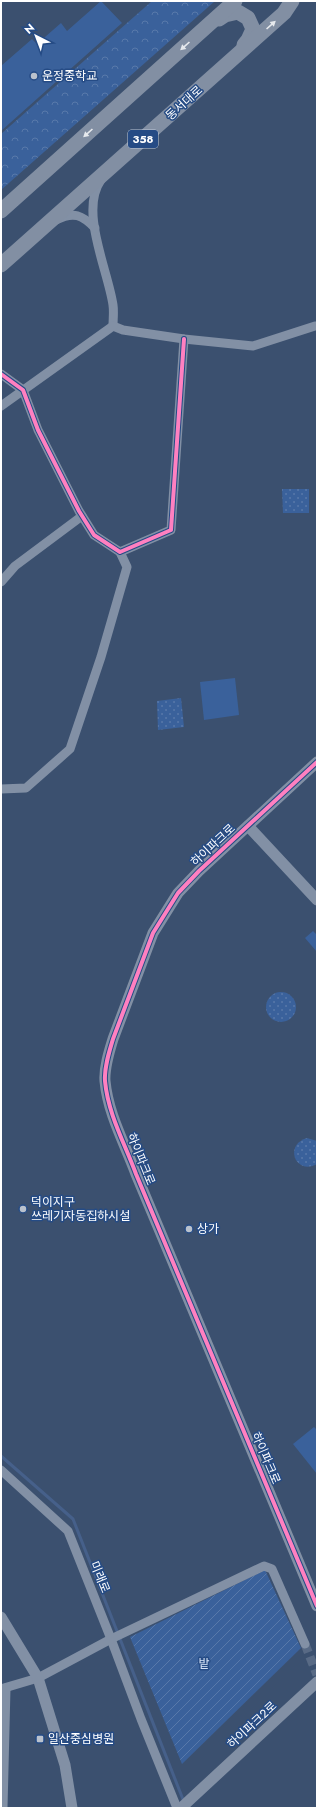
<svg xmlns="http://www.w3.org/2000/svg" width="318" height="1809" viewBox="0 0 318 1809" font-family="Jost,'Noto Sans KR',sans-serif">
	<defs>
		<pattern id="forest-crowns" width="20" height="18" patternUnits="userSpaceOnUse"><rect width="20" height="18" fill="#3a619b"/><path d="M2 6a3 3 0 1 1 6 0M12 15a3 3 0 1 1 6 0" fill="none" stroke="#5879aa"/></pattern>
		<pattern id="park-dots" width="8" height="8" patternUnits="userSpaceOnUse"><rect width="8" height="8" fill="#3a619b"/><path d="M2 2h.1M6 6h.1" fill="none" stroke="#5879aa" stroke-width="1.8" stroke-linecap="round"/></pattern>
		<pattern id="garden-furrows" width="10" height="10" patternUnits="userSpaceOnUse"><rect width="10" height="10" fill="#3a619b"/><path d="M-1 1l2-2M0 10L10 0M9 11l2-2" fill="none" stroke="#5879aa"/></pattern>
	</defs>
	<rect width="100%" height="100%" fill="#3b506f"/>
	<g fill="#3a619b">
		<path d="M101,1L122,23L1,131V66L32,39L37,44L61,23L67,31Z"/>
		<path d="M235,678L239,715L204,720L200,682Z"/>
		<path d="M313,931L317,935V952L305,938Z"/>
		<path d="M314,1427L317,1430V1474L293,1444Z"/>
	</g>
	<path fill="url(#forest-crowns)" d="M152,1H215L1,190V134Z"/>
	<g fill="url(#park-dots)">
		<path d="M282,489H309V513H283Z"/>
		<path d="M181,698L184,727L158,730L157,701Z"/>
		<circle cx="281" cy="1007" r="15"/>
		<path d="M307,1138L317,1141V1164C296,1176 283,1145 307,1138Z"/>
	</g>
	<path fill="url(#garden-furrows)" d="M265,1570L301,1648L182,1764L130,1637Z"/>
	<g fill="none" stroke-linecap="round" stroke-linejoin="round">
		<path stroke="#46608a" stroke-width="3" d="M1,1456L73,1519L184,1802"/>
		<path stroke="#586a85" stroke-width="9" stroke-dasharray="9 4.5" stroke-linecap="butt" d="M305,1644L317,1675"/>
		<g stroke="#8290a5" stroke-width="9">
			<path d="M101,180C79,211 108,270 113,305C114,312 113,319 113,326"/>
			<path d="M56,220C74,211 82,215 95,228"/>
			<path d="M113,326L123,330L184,339L253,346L315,326H317"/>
			<path d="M1,374L23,390L38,430L79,511L94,535L120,552L171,530L184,339"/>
			<path d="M1,406L113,326"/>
			<path d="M1,582L15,566L82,516"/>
			<path d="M1,789L26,788L70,749L101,657L127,567L120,552"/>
			<path d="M1,1470L68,1531L111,1639L141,1719L177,1808"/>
			<path d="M1,1689L38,1678L111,1639L264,1566L272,1569L305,1644"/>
			<path d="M3,1808L6,1688"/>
		</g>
		<g stroke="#8290a5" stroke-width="11">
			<path d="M317,762L199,871L178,893L153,933L113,1039C109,1052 104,1068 105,1081C108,1114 125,1144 136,1174L317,1606"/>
			<path d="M248,826L317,900"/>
			<path d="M1,1617L38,1678L65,1765L72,1808"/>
			<path d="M181,1808L317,1682"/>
		</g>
		<g stroke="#828fa3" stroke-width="15">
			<path d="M219,19L225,15L238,12L248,18L253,29L248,40L244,45"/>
			<path d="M1,211L235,1"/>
			<path d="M1,265L284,13L292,1"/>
		</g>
		<defs>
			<g id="cycleway">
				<path d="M1,374L23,390L38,430L79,511L94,535L120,552L171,530L184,339"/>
				<path d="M317,762L199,871L178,893L153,933L113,1039C109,1052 104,1068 105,1081C108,1114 125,1144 136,1174L317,1606"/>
			</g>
		</defs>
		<use href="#cycleway" stroke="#254b85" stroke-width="6"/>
		<use href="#cycleway" stroke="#ff80c0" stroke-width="4"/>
	</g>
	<defs><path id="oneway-solid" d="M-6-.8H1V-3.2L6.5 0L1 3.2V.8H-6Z"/></defs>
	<g fill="#e6e9ed">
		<use href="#oneway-solid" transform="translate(271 25) rotate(-42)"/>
		<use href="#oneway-solid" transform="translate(185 46) rotate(138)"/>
		<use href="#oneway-solid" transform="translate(88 133) rotate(138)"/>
	</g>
	<g fill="#bac2cd" stroke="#254b85" stroke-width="1.5">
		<circle cx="34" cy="76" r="4"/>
		<circle cx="23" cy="1209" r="4"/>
		<circle cx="189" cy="1229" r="4"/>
		<rect x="36" y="1735" width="8" height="8" rx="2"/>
	</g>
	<g text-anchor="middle" stroke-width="3" stroke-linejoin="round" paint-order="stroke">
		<rect fill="#254b85" stroke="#bec9da" stroke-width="1" x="128" y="130" width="30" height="18" rx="3"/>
		<g font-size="11" font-weight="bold" fill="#fff">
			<text x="143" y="143">358</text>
		</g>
		<g font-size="12" fill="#fff" stroke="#254b85" text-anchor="start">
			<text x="42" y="80">운정중학교</text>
			<text x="31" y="1206">덕이지구<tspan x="31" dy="14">쓰레기자동집하시설</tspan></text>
			<text x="197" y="1233">상가</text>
			<text x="48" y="1743">일산중심병원</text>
		</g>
		<g font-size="12" fill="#fff" stroke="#254b85">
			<text transform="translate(184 103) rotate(-42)" y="4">동서대로</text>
			<text transform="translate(213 845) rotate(-43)" y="4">하이파크로</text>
			<text transform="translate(141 1159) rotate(68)" y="4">하이파크로</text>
			<text transform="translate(266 1458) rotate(67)" y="4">하이파크로</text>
			<text transform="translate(100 1577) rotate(68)" y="4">미래로</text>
			<text transform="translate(252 1725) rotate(-43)" y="4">하이파크2로</text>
		</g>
		<g font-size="12" fill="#d4e2f6" stroke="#254b85">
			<text x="204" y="1668">밭</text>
		</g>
	</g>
	<rect width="318" height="1809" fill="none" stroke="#ffffff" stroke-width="4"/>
	<g transform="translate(36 36) rotate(318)" stroke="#254b85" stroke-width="3" paint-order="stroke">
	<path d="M0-3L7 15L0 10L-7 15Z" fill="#ffffff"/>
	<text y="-6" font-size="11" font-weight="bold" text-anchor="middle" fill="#ffffff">N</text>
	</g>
</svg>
